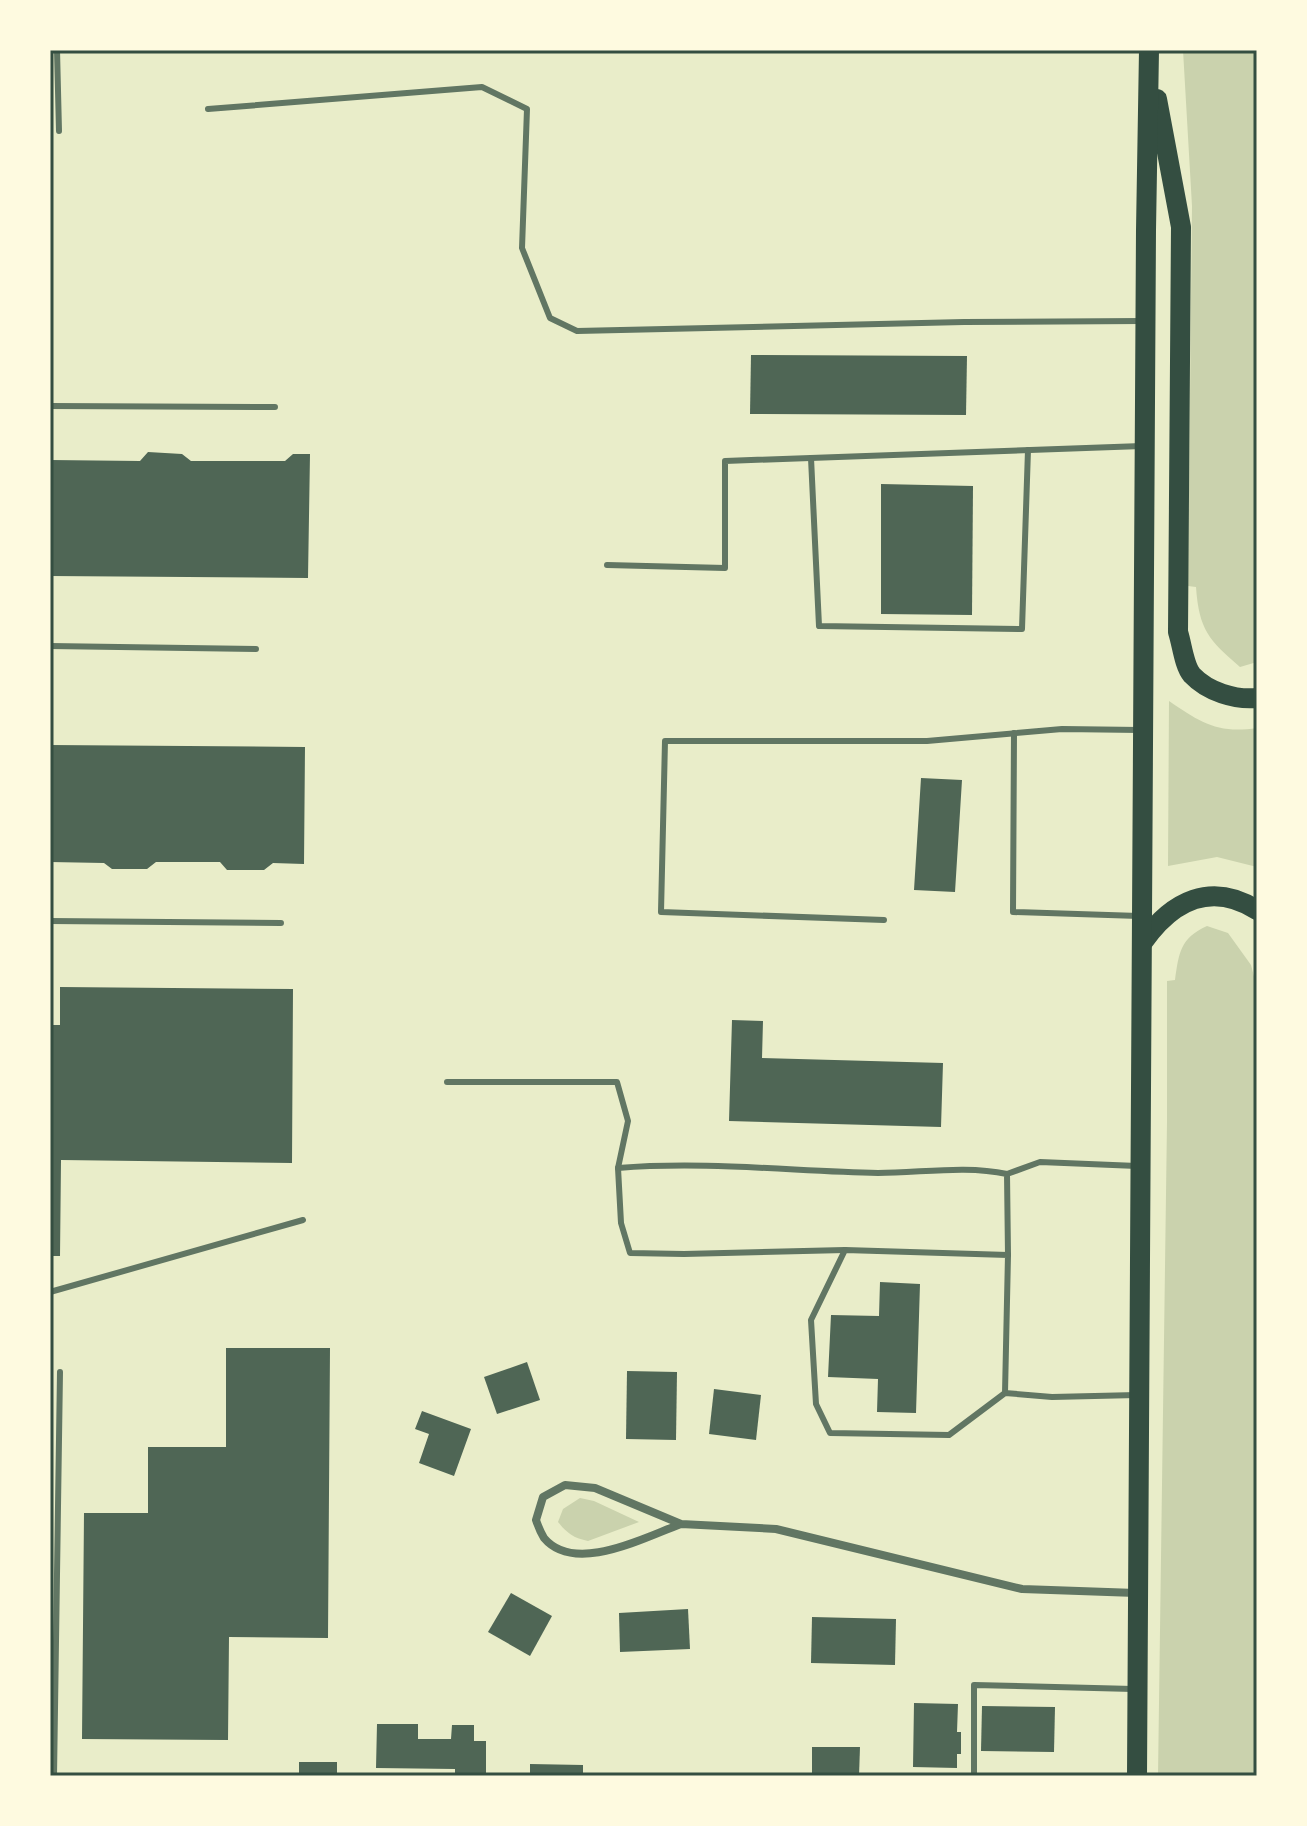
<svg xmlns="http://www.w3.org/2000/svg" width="1307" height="1826" viewBox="0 0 1307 1826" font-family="Rubik,sans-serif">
	<rect width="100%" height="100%" fill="#e9edc9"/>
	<g fill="#cad2ad">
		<path d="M1183,50H1257V662L1240,667C1209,640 1199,630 1196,587L1188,586L1192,206Z"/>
		<path d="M1169,701C1200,722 1217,734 1257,728V867L1217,857L1168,866Z"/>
		<path d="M1207,926L1228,933L1251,965L1257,988V1776H1158L1167,1122V981L1175,980C1179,953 1180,938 1207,926Z"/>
		<path d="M580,1498L594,1501L639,1522L588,1541C573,1538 567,1533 558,1522L563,1509Z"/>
	</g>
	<g fill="#4f6655">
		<path d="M751,355L967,356L966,415L750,414Z"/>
		<path d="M148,452L182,454L191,461H285L293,454H310L308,578L50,576V460L140,461Z"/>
		<path d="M881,484L973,486L972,615L881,614Z"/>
		<path d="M50,745L305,747L304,864L273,863L264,870H227L220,862H156L147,869H112L104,863L50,862Z"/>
		<path d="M921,778L962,780L955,892L914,890Z"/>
		<path d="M60,987L293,989L292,1163L61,1160L60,1256H50V1025H60Z"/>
		<path d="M732,1020L763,1021L762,1058L943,1063L941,1127L729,1121Z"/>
		<path d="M880,1282L920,1284L916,1413L877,1412L878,1379L828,1377L831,1315L879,1316Z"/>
		<path d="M226,1348H330L328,1638L229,1637L228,1740L82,1739L84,1513H148V1447H226Z"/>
		<path d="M527,1362L540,1400L497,1414L484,1377Z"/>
		<path d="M627,1371L677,1372L676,1440L626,1439Z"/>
		<path d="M714,1389L761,1395L756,1440L709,1434Z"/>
		<path d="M422,1411L471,1429L454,1476L419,1463L429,1434L415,1429Z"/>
		<path d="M511,1593L552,1616L530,1656L488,1632Z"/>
		<path d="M688,1609L690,1649L620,1652L619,1613Z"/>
		<path d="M812,1617L896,1619L895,1665L811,1663Z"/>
		<path d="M914,1703L958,1704L957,1732H961V1754H957V1768L913,1767Z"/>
		<path d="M982,1706L1055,1707L1054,1752L981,1751Z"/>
		<path d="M377,1724H418V1739H451L452,1725H474V1741H486V1776H455V1769L376,1768Z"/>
		<path d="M812,1747H860L859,1776H812Z"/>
		<rect x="299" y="1762" width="38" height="14"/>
		<path d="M530,1764L583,1765V1776H530Z"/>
	</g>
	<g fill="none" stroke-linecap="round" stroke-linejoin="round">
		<g stroke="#617663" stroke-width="6">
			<path d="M57,50L59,131"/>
			<path d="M208,109L482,87L527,109L522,248L550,318L577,331L964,322L1142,321"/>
			<path d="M50,406L275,407"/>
			<path d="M811,458L819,626L1022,629L1028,450"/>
			<path d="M607,565L725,568V461L1142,446"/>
			<path d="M50,646L256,649"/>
			<path d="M1014,733L1013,912L1139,916"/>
			<path d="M884,920L661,912L665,741H927L1062,729L1140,730"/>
			<path d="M50,921L281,923"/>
			<path d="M447,1082H617L628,1121L618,1168L621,1223L630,1253L684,1254L845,1250"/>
			<path d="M618,1168C705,1161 791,1171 878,1173C921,1173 965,1165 1007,1174L1008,1255"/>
			<path d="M1007,1174L1040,1162L1137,1166"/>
			<path d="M50,1292L303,1220"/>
			<path d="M1005,1393L949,1435L830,1433L816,1404L811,1320L845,1250L1008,1255L1005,1393L1052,1397L1137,1395"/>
			<path d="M54,1776L60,1372"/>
			<path d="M974,1776V1685L1133,1689"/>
		</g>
		<path stroke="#617663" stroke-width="8" d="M681,1524C645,1537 575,1575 544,1538C541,1533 538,1526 536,1520L543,1497L565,1485L595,1488L681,1524L776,1529L1022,1589L1136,1593"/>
		<g stroke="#344e41" stroke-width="20">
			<path d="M1157,99L1181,227L1178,632C1182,644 1184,666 1192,675C1208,692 1235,700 1257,698"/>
			<path d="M1143,942C1172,901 1211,881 1257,910"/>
			<path d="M1137,1776L1146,230L1149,50"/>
		</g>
	</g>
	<rect width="1307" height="1826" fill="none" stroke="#fefae0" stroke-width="104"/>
	<rect x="52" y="52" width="1203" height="1722" fill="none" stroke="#344e41" stroke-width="3"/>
</svg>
